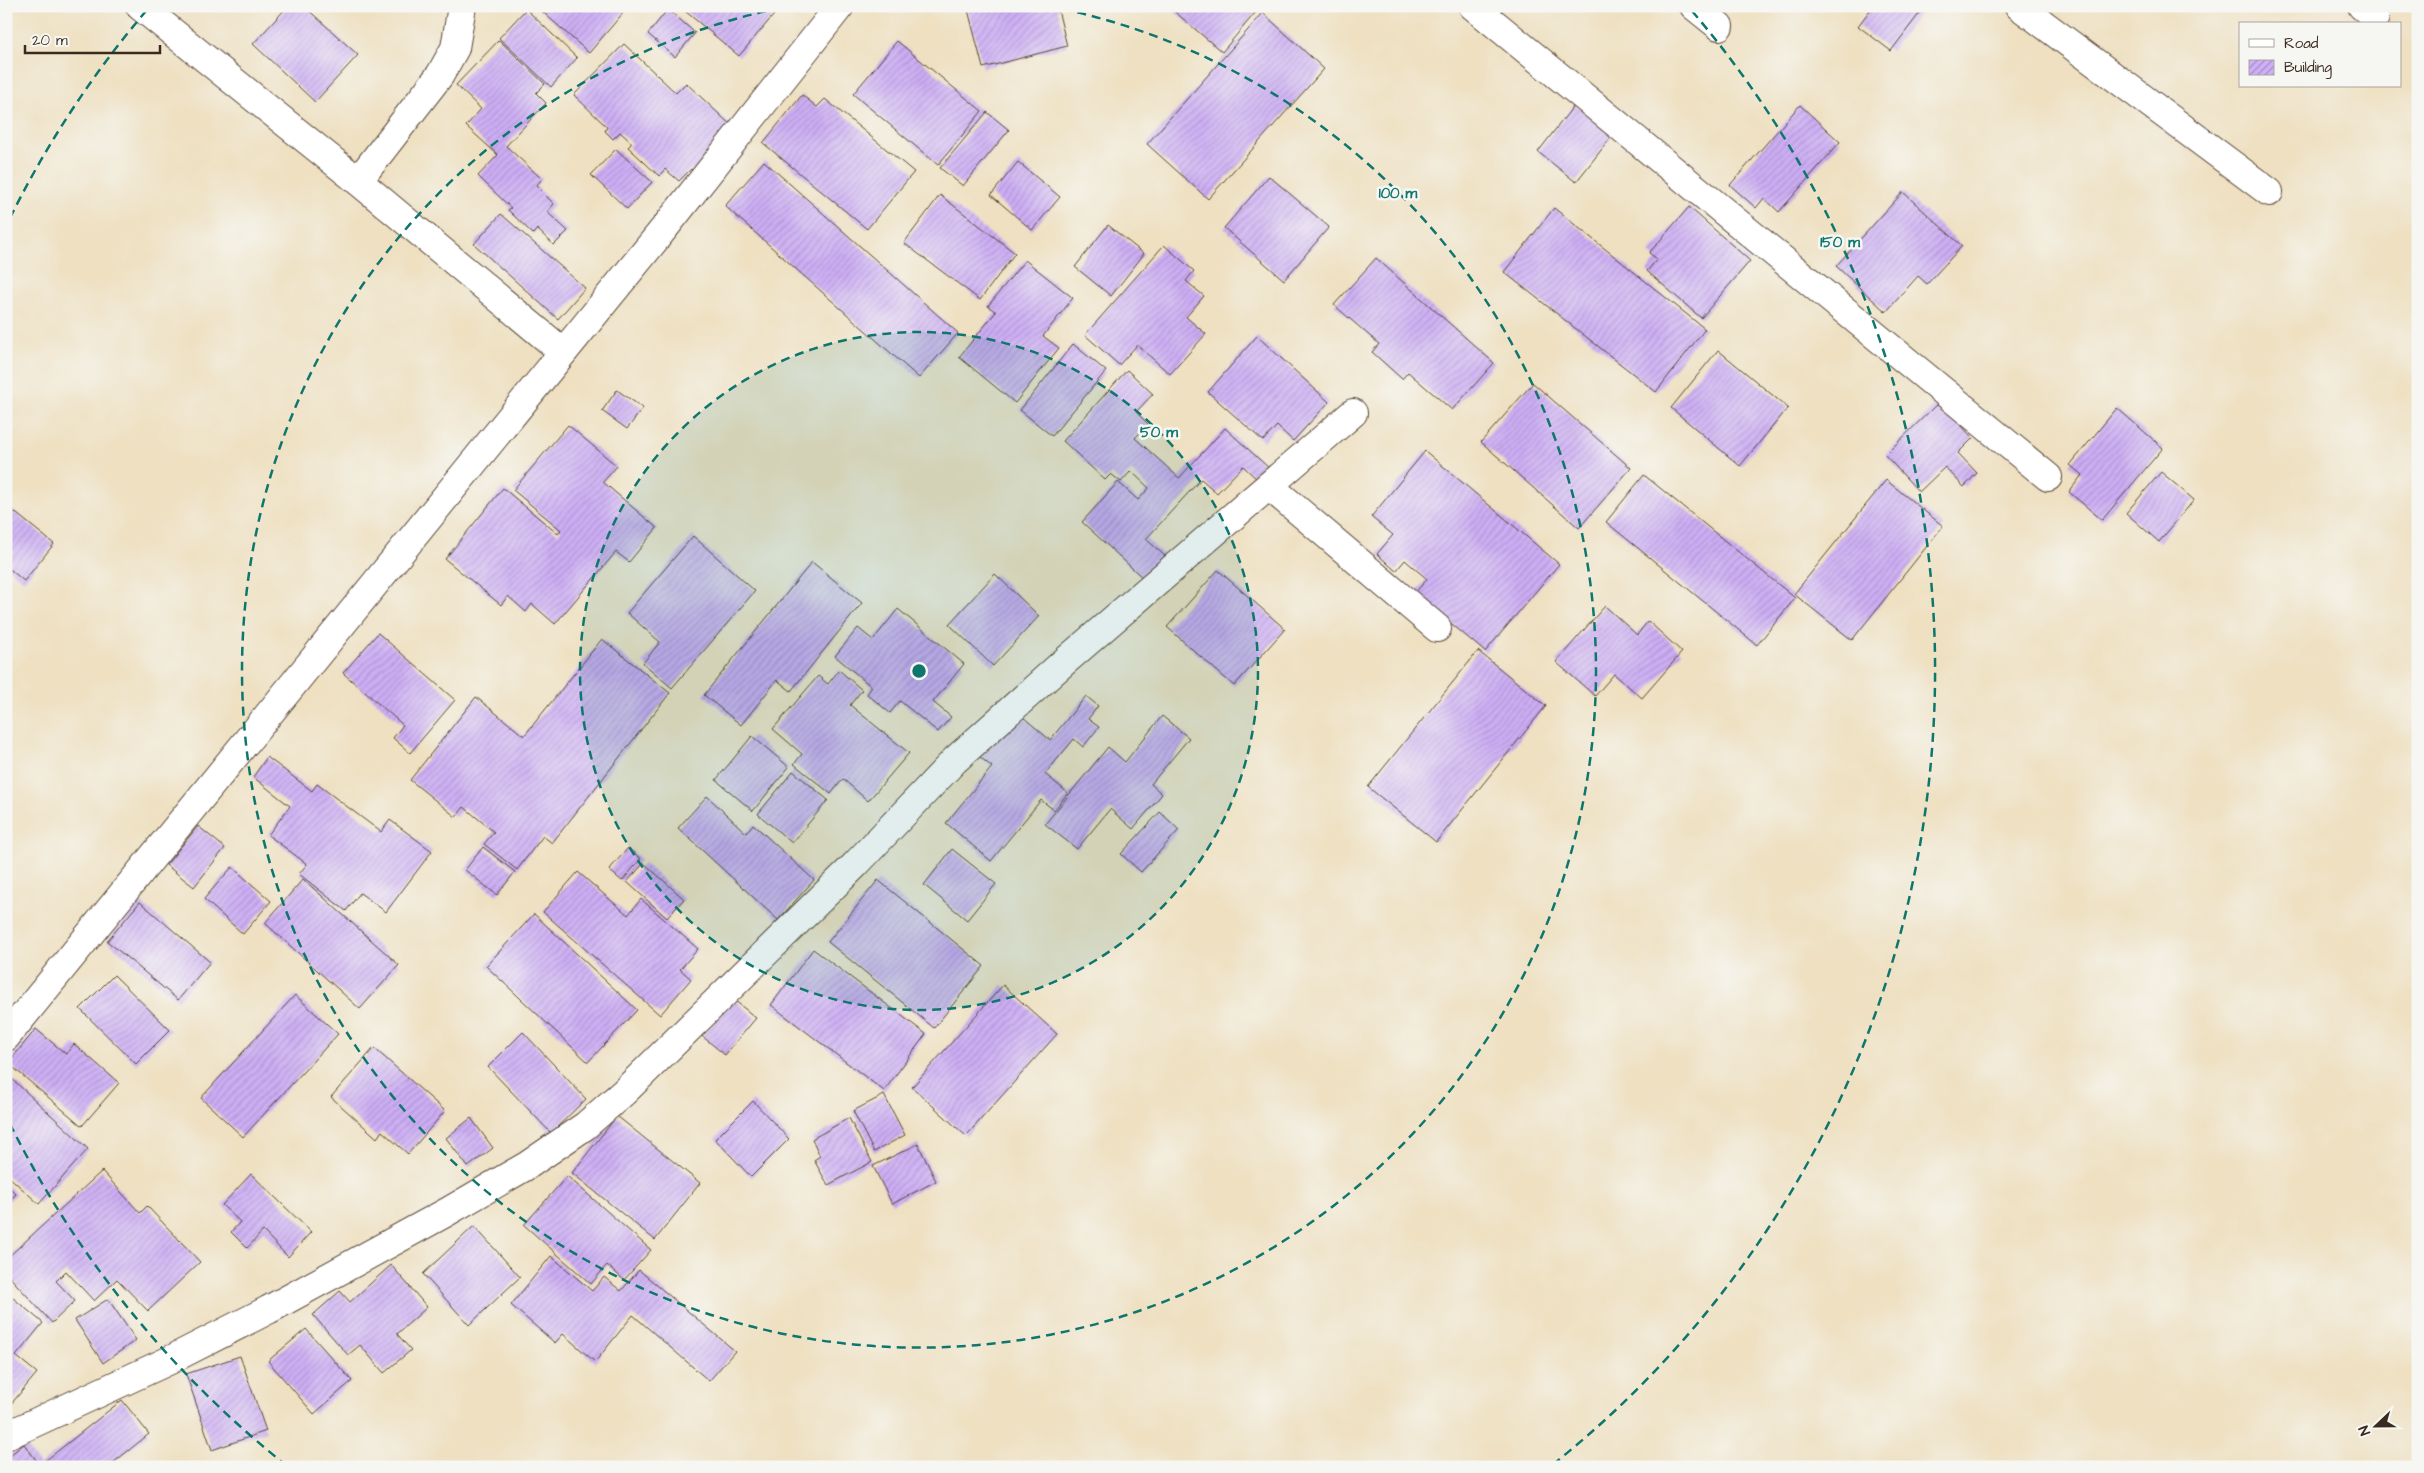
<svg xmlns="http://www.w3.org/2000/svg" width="2424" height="1473" viewBox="0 0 2424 1473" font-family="'Architects Daughter',sans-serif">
	<defs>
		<pattern id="building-hatch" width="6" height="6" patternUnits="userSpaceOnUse" patternTransform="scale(1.25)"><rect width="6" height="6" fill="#cdaff6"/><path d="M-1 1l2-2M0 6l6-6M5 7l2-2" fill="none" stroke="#a88fc7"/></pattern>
	</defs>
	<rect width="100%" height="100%" fill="#f6f6f2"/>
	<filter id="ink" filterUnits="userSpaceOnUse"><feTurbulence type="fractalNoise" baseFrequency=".02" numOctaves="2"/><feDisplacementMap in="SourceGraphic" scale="10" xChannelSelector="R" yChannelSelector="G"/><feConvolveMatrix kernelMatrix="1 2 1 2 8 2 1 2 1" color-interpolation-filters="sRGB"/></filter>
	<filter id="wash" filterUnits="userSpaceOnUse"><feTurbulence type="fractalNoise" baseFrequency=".0096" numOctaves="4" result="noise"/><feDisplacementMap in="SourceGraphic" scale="20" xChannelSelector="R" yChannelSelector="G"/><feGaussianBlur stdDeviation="1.12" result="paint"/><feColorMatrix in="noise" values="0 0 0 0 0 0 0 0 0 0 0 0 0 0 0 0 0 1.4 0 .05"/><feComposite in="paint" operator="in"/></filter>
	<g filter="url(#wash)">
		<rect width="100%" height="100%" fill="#eee0c1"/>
		<g id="blocks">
			<g fill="url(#building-hatch)">
				<path d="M288,6H304L358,55L315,102L253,44Z"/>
				<path d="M536,6H629L589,53Z"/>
				<path d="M679,6H774L778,10L739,56Z"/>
				<path d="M967,6H1057L1067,46L983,68Z"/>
				<path d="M1168,6H1261L1222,52Z"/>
				<path d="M1873,6H1925L1891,51L1858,26Z"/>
				<path d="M526,9L577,58L551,87L499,38Z"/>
				<path d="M668,9L695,33L675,57L648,34Z"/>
				<path d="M1263,13L1324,69L1208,199L1147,144Z"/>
				<path d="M499,40L545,84L536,93L546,103L506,146L542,179L536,186L554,204L547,212L568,231L554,245L537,229L533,234L508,210L511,208L478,176L498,155L466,126L481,109L456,85Z"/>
				<path d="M897,41L982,111L938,165L853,94Z"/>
				<path d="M624,44L676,93L686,83L736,130L696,173L691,169L679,181L665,169L659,176L628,147L632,143L620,132L613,139L605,131L607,127L574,95Z"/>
				<path d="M802,95L817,107L825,99L914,172L867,229L763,143Z"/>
				<path d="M1575,104L1613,135L1576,182L1538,152Z"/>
				<path d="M1800,105L1840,142L1779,212L1764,198L1756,208L1730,185Z"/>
				<path d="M987,112L1009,130L963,186L940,168Z"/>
				<path d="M616,149L652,182L627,209L591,175Z"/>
				<path d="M764,161L958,333L919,378L725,206Z"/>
				<path d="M1018,162L1060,197L1032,230L991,195Z"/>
				<path d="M1269,176L1329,227L1284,280L1224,228Z"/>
				<path d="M1903,192L1962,246L1927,284L1918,276L1886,312L1836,266Z"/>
				<path d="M940,195L1015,253L980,300L904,243Z"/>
				<path d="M1689,207L1750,261L1701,318L1647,271L1657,259L1649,253Z"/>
				<path d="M1554,208L1705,329L1656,392L1504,272Z"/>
				<path d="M501,214L585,288L558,319L474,244Z"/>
				<path d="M1108,225L1144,254L1111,296L1075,267Z"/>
				<path d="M1164,245L1194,271L1186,281L1204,296L1186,317L1206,334L1170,374L1137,345L1119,365L1085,335Z"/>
				<path d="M1376,258L1494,363L1452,410L1408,372L1402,379L1372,352L1379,344L1334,305Z"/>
				<path d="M1025,260L1073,298L1043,336L1059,348L1015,403L959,357L996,312L988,306Z"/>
				<path d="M1257,336L1329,402L1293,441L1277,426L1263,441L1208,392Z"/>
				<path d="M1073,344L1106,371L1052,436L1020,410Z"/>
				<path d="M1718,350L1788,408L1740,466L1671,408Z"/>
				<path d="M1127,370L1153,394L1136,412L1148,424L1135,438L1179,478L1225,428L1270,469L1259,481L1243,466L1217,493L1201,479L1146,539L1165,556L1144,579L1082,522L1118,482L1138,500L1149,488L1131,471L1121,482L1111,474L1105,480L1063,441Z"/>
				<path d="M1533,383L1631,468L1579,528L1481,442Z"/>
				<path d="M617,390L643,408L627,429L602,411Z"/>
				<path d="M1939,402L1973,438L1958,453L1977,473L1964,487L1945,467L1919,492L1885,455Z"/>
				<path d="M2117,408L2163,448L2102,520L2069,492L2082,475L2070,465Z"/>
				<path d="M568,425L617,466L603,482L657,528L629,562L616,552L555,624L532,604L526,612L508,596L501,605L445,559L503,488L558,534L561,530L513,490Z"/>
				<path d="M1425,451L1559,564L1485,652L1415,593L1427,579L1405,560L1396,571L1377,554L1393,535L1371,517Z"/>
				<path d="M2161,472L2194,500L2159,542L2126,513Z"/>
				<path d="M1644,475L1795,598L1757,645L1606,522Z"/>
				<path d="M1886,480L1943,526L1852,640L1794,594Z"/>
				<path d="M6,505L54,544L24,581L6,566Z"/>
				<path d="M693,536L755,591L672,688L643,663L660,642L627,613Z"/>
				<path d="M812,562L862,603L791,691L777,680L741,725L704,695Z"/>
				<path d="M1218,570L1285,629L1234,686L1167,627Z"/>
				<path d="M995,574L1039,616L993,666L949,624Z"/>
				<path d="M1605,606L1637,635L1648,621L1682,652L1642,698L1614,674L1595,696L1556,662Z"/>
				<path d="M898,609L964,664L933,702L951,717L938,732L900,701L890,713L867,694L872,687L835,656L858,628L873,640Z"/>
				<path d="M378,633L455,700L410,753L393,738L403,725L343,673Z"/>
				<path d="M602,639L670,693L552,843L543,836L517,870L484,844L494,832L464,807L456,817L410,780L476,697L524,736Z"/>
				<path d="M1478,651L1546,706L1436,842L1368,787Z"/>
				<path d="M839,670L862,690L850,705L909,753L868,801L843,779L831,794L794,764L802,754L773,729L818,676L828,684Z"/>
				<path d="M1086,696L1098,706L1088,719L1099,727L1083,747L1074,739L1045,774L1068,793L1054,810L1041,800L991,861L946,823L992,767L980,757L1016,711L1050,740Z"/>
				<path d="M1162,716L1189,738L1151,784L1162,794L1133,829L1110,809L1077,849L1045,824L1108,747L1125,762Z"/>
				<path d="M752,736L789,767L753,811L716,780Z"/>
				<path d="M267,757L312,791L317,784L381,832L390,820L432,851L386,912L360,893L346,911L299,874L307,864L268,835L290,806L253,777Z"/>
				<path d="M793,771L828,800L792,843L758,814Z"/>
				<path d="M707,796L746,833L753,824L814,880L778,920L678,828Z"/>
				<path d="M1160,812L1179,830L1141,872L1121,854Z"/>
				<path d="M198,826L225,848L194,887L166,865Z"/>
				<path d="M483,847L515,872L497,895L465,870Z"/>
				<path d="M628,848L641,859L622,881L609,870Z"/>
				<path d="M952,849L996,884L967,920L924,885Z"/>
				<path d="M644,863L684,899L667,918L627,882Z"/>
				<path d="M232,867L271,901L243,934L204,899Z"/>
				<path d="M578,872L628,915L641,899L698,949L680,969L691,979L660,1015L543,912Z"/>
				<path d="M303,879L399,965L360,1009L265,923Z"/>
				<path d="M878,880L984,966L934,1028L828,942Z"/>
				<path d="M140,902L210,962L178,1000L107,941Z"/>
				<path d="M534,914L637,1010L588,1062L486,966Z"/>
				<path d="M813,949L926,1034L884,1091L771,1005Z"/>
				<path d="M114,975L170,1030L136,1064L80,1009Z"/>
				<path d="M1003,985L1057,1034L966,1136L912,1087Z"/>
				<path d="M295,995L338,1034L243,1137L201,1098Z"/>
				<path d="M733,999L756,1018L725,1055L702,1036Z"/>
				<path d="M36,1029L66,1054L74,1044L119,1083L82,1126L8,1063Z"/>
				<path d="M523,1032L586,1099L551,1133L488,1067Z"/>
				<path d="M374,1048L445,1111L408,1154L382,1131L377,1138L331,1097Z"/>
				<path d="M11,1078L88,1149L39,1204L6,1174V1084Z"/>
				<path d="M884,1095L905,1135L874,1152L853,1111Z"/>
				<path d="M753,1101L789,1139L751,1177L715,1139Z"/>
				<path d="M617,1116L700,1183L655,1240L572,1173Z"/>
				<path d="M471,1118L493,1148L468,1167L446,1138Z"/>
				<path d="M849,1118L872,1162L828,1185L814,1160L820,1156L812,1139Z"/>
				<path d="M918,1144L936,1181L892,1204L873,1166Z"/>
				<path d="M102,1171L140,1213L147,1206L200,1262L148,1311L117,1279L94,1301L66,1271L56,1281L75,1301L52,1323L6,1273V1259Z"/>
				<path d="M251,1174L311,1232L288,1257L263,1231L247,1248L231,1232L240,1222L222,1205Z"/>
				<path d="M567,1176L651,1250L624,1280L607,1265L591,1284L524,1225Z"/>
				<path d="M6,1184L16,1194L6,1203Z"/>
				<path d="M474,1226L520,1277L469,1325L423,1274Z"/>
				<path d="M551,1256L592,1291L604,1277L621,1291L639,1270L735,1351L709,1381L633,1315L595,1362L563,1334L555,1343L511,1305Z"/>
				<path d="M391,1265L427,1307L397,1334L411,1350L384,1373L360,1345L348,1355L313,1315L340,1291L350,1302Z"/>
				<path d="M6,1292L43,1323L16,1356L37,1373L6,1410Z"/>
				<path d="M108,1299L136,1340L103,1363L75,1320Z"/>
				<path d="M306,1329L352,1381L314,1414L268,1361Z"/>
				<path d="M240,1356L266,1431L212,1450L186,1374Z"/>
				<path d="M122,1400L149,1434L108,1467H6V1458L24,1444L40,1465Z"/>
			</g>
		</g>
	</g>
	<g filter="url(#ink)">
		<use href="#blocks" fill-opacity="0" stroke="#564536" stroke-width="1"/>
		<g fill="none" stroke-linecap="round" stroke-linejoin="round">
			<defs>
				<g id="minor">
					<path d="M140,6L358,181L563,352"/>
					<path d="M1473,6L2048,477"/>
					<path d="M1694,6L1719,26"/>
					<path d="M2019,6L2269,192"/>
					<path d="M2362,6L2375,17"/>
					<path d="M358,181L440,75L455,48L462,6"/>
					<path d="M1269,486L1437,628"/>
					<path d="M6,1037L667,225L840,6"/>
					<path d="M6,1436L168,1361L268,1310L447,1212L528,1165L585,1126L624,1092L855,865L955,760L1063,663L1353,413"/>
				</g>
			</defs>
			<use href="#minor" stroke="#564536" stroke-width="30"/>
			<use href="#minor" stroke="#fff" stroke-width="28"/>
		</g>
	</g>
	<circle cx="919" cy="671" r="339" fill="#0f766e" fill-opacity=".12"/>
	<g fill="none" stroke="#0f766e" stroke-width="2.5" stroke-dasharray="9 6">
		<circle cx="919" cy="671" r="339"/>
		<path d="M1048 6A677 677 0 1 1 790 6"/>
		<path d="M287 1466A1016 1016 0 0 1 10 1124M10 218A1016 1016 0 0 1 146 11M1692 11A1016 1016 0 0 1 1551 1466"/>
	</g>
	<circle cx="919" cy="671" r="8" fill="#0f766e" stroke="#f6f6f2" stroke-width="2.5"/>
	<g font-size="15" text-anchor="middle" font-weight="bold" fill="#0f766e" stroke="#f6f6f2" stroke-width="5" stroke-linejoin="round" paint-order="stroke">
		<text x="1398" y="198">100 m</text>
		<text x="1840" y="247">150 m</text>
		<text x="1159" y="437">50 m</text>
	</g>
	<rect width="2424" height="1473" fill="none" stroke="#f6f6f2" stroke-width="25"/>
	<rect x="2239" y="22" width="162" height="65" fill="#f6f6f2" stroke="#aba49d"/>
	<rect x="2249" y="39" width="25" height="8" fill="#ffffff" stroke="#aba49d"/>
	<text x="2284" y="48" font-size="15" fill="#3b2a1e">Road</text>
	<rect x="2249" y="60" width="25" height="15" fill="url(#building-hatch)" stroke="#aba49d"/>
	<text x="2284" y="72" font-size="15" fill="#3b2a1e">Building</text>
	<g transform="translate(2376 1426) rotate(248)" stroke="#f6f6f2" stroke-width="4" paint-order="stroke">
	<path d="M0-4L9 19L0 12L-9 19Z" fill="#3b2a1e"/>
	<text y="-8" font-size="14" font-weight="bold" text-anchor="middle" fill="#3b2a1e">N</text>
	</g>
	<path d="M25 45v8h135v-8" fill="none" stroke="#3b2a1e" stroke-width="2.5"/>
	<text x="32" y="45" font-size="15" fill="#3b2a1e" stroke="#f6f6f2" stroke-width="4" paint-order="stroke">20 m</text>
</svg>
